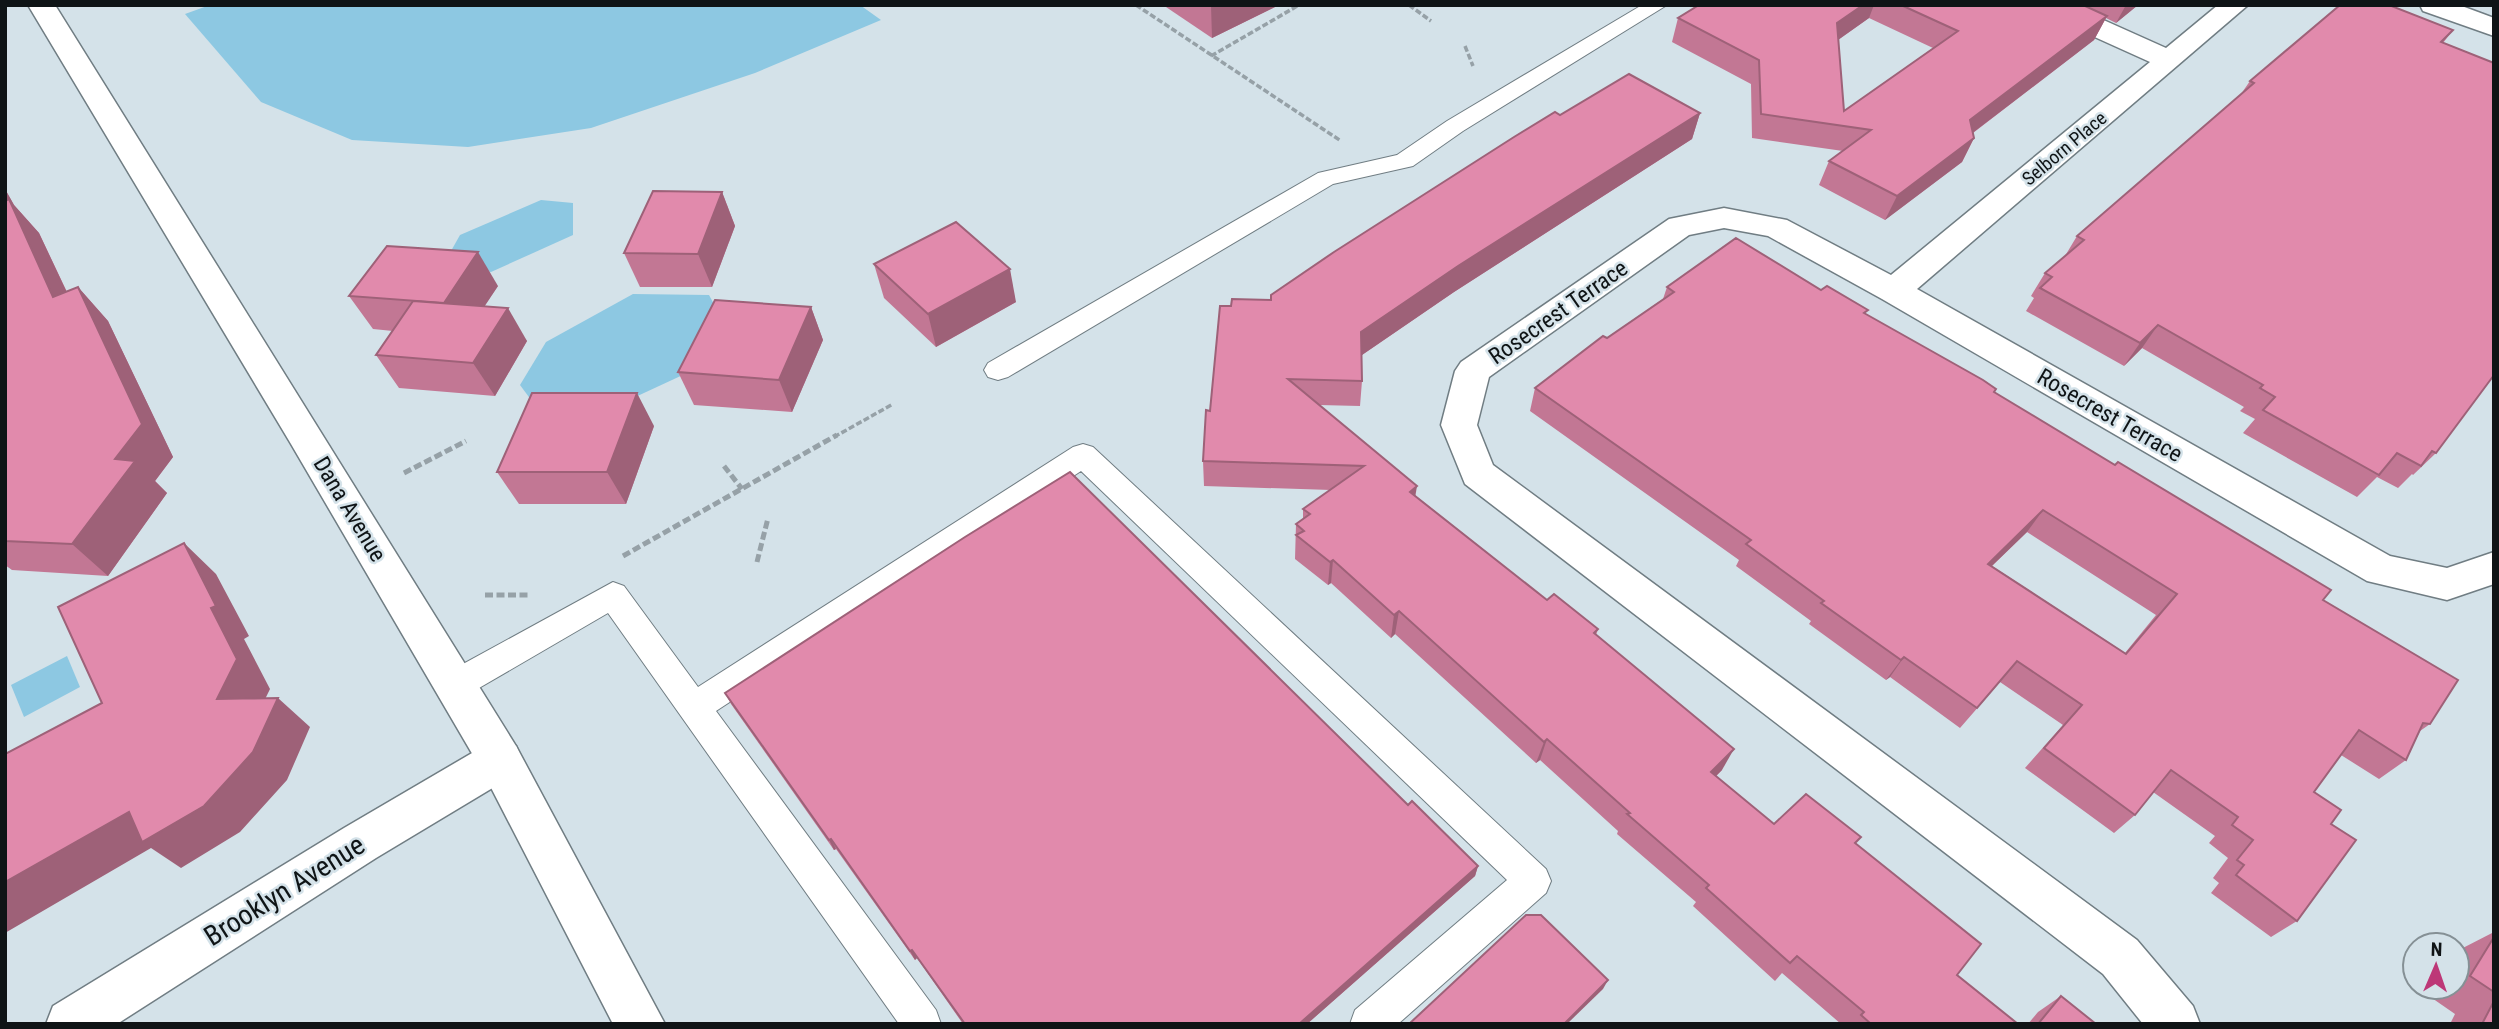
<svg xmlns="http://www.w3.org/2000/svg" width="2499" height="1029" viewBox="0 0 2499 1029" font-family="'Roboto Condensed',sans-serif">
	<rect width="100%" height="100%" fill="#d4e2e9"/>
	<g fill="#8dc8e2">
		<path d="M210,5H860L881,20L755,73L591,128L468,147L352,140L261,102L185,14Z"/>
		<path d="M541,200L573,203V235L491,272L446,260L460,235Z"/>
		<path d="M633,294L709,295L722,319L700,367L603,412H540L520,385L546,342Z"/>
		<path d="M67,656L80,687L24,717L11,685Z"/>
	</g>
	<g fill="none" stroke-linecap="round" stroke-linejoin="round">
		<defs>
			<g id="service">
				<path d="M1642,5H1667L1463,131L1413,166L1333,184L1008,377L998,380L988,377L984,370L988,363L1318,173L1397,155L1447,121Z"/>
				<path d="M1083,444L1093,447L1546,869L1551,881L1546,893L1398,1024H1350L1355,1010L1507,880L1081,471L716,711L936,1010L941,1024H899L608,613L467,695L455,699L443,695L439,685L443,675L613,582L624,586L698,687L1073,447Z"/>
			</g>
			<g id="minor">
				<path d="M2034,5H2070L2166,48L2218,5H2248L1917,289L2390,556L2447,568L2494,552V584L2447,600L2367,581L1882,299L1768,236L1724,228L1689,235L1489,377L1477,425L1493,465L2137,940L2193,1006L2200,1024H2143L2103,974L1465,484L1441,425L1455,371L1461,362L1669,219L1724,208L1787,220L1891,275L2150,62L2037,11Z"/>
				<path d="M500,740L516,746L522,760L516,774L376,858L117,1024H46L53,1006L344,828L484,746Z"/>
			</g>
			<g id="tertiary">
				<path d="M28,5H55L516,746L665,1024H613L484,774L291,444Z"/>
				<path d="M2420,5H2459L2494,18V36L2423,11Z"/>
			</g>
		</defs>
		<use href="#service" stroke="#707d83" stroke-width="2"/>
		<use href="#minor" stroke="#707d83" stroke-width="3"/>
		<use href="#tertiary" stroke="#707d83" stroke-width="3"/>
		<g stroke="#96a1a7" stroke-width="3.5" stroke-dasharray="6 2.5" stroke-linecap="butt">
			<path d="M1136,5L1341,141"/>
			<path d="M1409,5L1431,21"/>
			<path d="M1465,46L1473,66"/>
			<path d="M1211,56L1299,5"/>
			<path d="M834,437L893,404"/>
		</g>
		<g stroke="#96a1a7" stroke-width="5" stroke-dasharray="8 3.5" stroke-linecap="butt">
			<path d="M724,466L742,489"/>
			<path d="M404,473L466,441"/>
			<path d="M623,556L837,435"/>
			<path d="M757,562L768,518"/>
			<path d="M485,595H530"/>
		</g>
		<use href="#service" fill="#fff" fill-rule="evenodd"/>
		<use href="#minor" fill="#fff" fill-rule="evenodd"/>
		<use href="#tertiary" fill="#fff" fill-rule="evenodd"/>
	</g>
	<g fill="#c27794" fill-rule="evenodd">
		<path d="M1163,5H1275V7L1212,38Z"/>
		<path d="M1699,5H2138L2116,23L2106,18L2094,40L1973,133L1974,138L1962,162L1885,220L1819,185L1829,161L1843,151L1752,138L1751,84L1672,42L1678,18ZM1869,18L1933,48L1844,111L1838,40Z"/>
		<path d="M2453,30L2443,43L2436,453L2413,475L2412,474L2398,488L2377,477L2357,497L2243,433L2255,419L2240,411L2244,407L2142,348L2124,366L2026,311L2034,298L2031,296L2045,273L2065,256L2077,236L2241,94L2250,81Z"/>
		<path d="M1700,113L1692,139L1454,292L1362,355V381L1360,406L1319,405L1416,496L1547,600L1598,629L1596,635L1722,770L1716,776L1774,824L1856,843L1957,975L2018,1024H1841L1782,973L1775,981L1693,906L1696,902L1617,834L1618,831L1540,760L1536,763L1395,634L1391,638L1331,583L1328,585L1295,559L1296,524L1303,520V509L1331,490L1204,486L1203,461L1210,411L1231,306L1271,300L1560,115Z"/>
		<path d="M5,189L14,205L39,233L67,292L78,287L108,321L173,457L155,481L167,493L108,576L12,570L5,565Z"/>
		<path d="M722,192L735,226L712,287H640L624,253Z"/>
		<path d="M874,264L1016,302L936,347L884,298Z"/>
		<path d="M498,286L484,306L527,341L495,396L399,388L376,355L393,331L373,329L349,296Z"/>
		<path d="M1667,287L1821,290L1866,314L1996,389L1994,392L2323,600L2430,724L2420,731L2406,760L2379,779L2341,755L2314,792L2331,824L2297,921L2271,937L2211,893L2219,883L2213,878L2228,858L2209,843L2215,836L2153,792L2135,815L2114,833L2025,768L2063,725L2000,682L1960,728L1890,677L1886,680L1809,624L1811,621L1736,566L1739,560L1530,411L1535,388L1663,299ZM2027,532L2156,615L2125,653L1992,566Z"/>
		<path d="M811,307L823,340L792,412L694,405L678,372Z"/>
		<path d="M654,426L626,504H519L497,472Z"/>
		<path d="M725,693L1408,805L1478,866L1475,876L1307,1024H963L917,958L915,960L836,849L834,850L731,704Z"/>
		<path d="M2494,932V1024H2450L2455,1014L2429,996L2435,987H2457V951Z"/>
		<path d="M2061,996L2096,1024H2028L2038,1012Z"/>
	</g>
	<g fill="#9e6178">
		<path d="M1211,5H1275V7L1212,38Z"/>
		<path d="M1863,5H1874L1869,18L1828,47L1837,23Z"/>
		<path d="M2126,5H2138L2116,23Z"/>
		<path d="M2107,16L2094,40L1958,144L1970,120Z"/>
		<path d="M1700,113L1692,139L1454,292L1359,357L1361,332L1458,266Z"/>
		<path d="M1974,138L1962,162L1885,220L1897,196Z"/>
		<path d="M5,189L14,205L39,233L85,331L53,297L5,209Z"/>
		<path d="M722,192L735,226L712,287L698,254Z"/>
		<path d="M478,252L498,286L465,336L444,303Z"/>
		<path d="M1010,269L1016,302L936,347L928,314Z"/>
		<path d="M78,287L108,321L173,457L155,481L167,493L108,576L72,544L115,459Z"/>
		<path d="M811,307L823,340L792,412L779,380Z"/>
		<path d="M508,308L527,341L495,396L473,363Z"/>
		<path d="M2158,325L2142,348L2124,366L2140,343Z"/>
		<path d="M637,393L654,426L626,504L607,472Z"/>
		<path d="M1417,486L1413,510L1410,492Z"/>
		<path d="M2043,510L2027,532L1972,585L1988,564Z"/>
		<path d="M184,543L216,574L249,636L244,639L270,689L251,728L217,699L211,608Z"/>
		<path d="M1333,560L1331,583L1328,585L1330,562Z"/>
		<path d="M1399,611L1395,634L1391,638L1394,615Z"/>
		<path d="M1904,657L1890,677L1886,680L1901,660Z"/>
		<path d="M278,698L310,727L287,780L240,832L181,868L151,848L5,933V882Z"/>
		<path d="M1547,739L1540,760L1536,763L1544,742Z"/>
		<path d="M1734,749L1722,770L1699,793L1711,772Z"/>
		<path d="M831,839L836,849L834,850L829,840Z"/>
		<path d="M1478,866L1475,876L1307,1024H1299Z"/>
		<path d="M912,950L917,958L915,960L910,951Z"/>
		<path d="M1608,980L1603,989L1567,1024H1564Z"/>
	</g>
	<g fill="#e18aac" stroke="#9e6178" stroke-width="2" fill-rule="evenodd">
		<path d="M1699,5H1863L1837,23L1844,111L1958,31L1901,5H2083L2107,16L1970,120L1974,138L1897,196L1829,161L1871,130L1761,114L1759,60L1678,18Z"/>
		<path d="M2340,5H2389L2453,30L2441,42L2494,63V375L2436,453L2432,451L2421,466L2397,453L2379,475L2263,410L2275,397L2260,388L2263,385L2158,325L2140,343L2040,288L2052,277L2045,273L2084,240L2077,236L2254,83L2250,81Z"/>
		<path d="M1629,74L1700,113L1458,266L1361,332L1362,381L1288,379L1417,486L1410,492L1547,600L1554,594L1598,629L1594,633L1734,749L1711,772L1774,824L1806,794L1861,837L1855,843L1981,944L1957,975L2018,1024H1871L1861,1015L1864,1012L1797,956L1790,963L1706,888L1709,885L1627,814L1630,813L1547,739L1544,742L1399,611L1394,615L1333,560L1330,562L1296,535L1304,531L1296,524L1310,514L1303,509L1364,466L1203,461L1206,410L1210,411L1220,306H1231L1232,299L1271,300V295L1334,252L1514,137L1555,112L1560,115Z"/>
		<path d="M653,191L722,192L698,254L624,253Z"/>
		<path d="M9,199L53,297L78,287L142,424L115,459L135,461L72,544L5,541V201Z"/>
		<path d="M956,222L1010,269L928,314L874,264Z"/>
		<path d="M1736,238L1821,290L1827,286L1868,310L1864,313L1983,380L1996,389L1994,392L2115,465L2118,462L2331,590L2323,600L2458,680L2430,724L2423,723L2406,760L2359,730L2314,792L2341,810L2331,824L2356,840L2297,921L2236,875L2244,865L2237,860L2253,840L2232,825L2238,817L2171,770L2135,815L2044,748L2082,705L2017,661L1977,708L1904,657L1901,660L1821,603L1824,601L1746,544L1751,540L1535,388L1603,336L1607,338L1674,292L1667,287ZM2043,510L2177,594L2126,654L1988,564Z"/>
		<path d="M387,246L478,252L444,303L349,296Z"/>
		<path d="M715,300L811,307L779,380L678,372Z"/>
		<path d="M413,301L508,308L473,363L376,355Z"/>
		<path d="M532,393H637L607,472H497Z"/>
		<path d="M1070,472L1408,805L1412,801L1478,866L1299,1024H965L912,950L910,951L831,839L829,840L725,693L965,537Z"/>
		<path d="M184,543L216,606L211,608L237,659L217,699L278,698L253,752L204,806L142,842L129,812L5,882V754L102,703L58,607Z"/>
		<path d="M1526,915H1541L1608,980L1564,1024H1409Z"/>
		<path d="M2494,937V992L2470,976Z"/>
		<path d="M2061,996L2096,1024H2038Z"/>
		<path d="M2494,1001V1024H2482Z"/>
	</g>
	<g text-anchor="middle" stroke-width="5" stroke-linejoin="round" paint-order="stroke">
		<g font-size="19" fill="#0f1416" stroke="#d4e2e9">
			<text transform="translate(2064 148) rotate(-40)" y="7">Selborn Place</text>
		</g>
		<g font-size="23" fill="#0f1416" stroke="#d4e2e9">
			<text transform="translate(1558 312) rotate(-35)" y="8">Rosecrest Terrace</text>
			<text transform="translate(2110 415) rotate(30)" y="8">Rosecrest Terrace</text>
			<text transform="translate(350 509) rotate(59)" y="8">Dana Avenue</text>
		</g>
		<g font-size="28" fill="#0f1416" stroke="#d4e2e9">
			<text transform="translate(284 890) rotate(-32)" y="10">Brooklyn Avenue</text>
		</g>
	</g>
	<rect width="2499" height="1029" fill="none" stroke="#0f1416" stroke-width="14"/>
	<g transform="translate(2436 966) rotate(2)"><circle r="33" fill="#d4e2e9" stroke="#859095" stroke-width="2"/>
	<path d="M0-5L12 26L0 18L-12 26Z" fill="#bd3777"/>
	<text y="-10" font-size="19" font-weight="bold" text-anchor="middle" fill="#0f1416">N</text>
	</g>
</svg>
